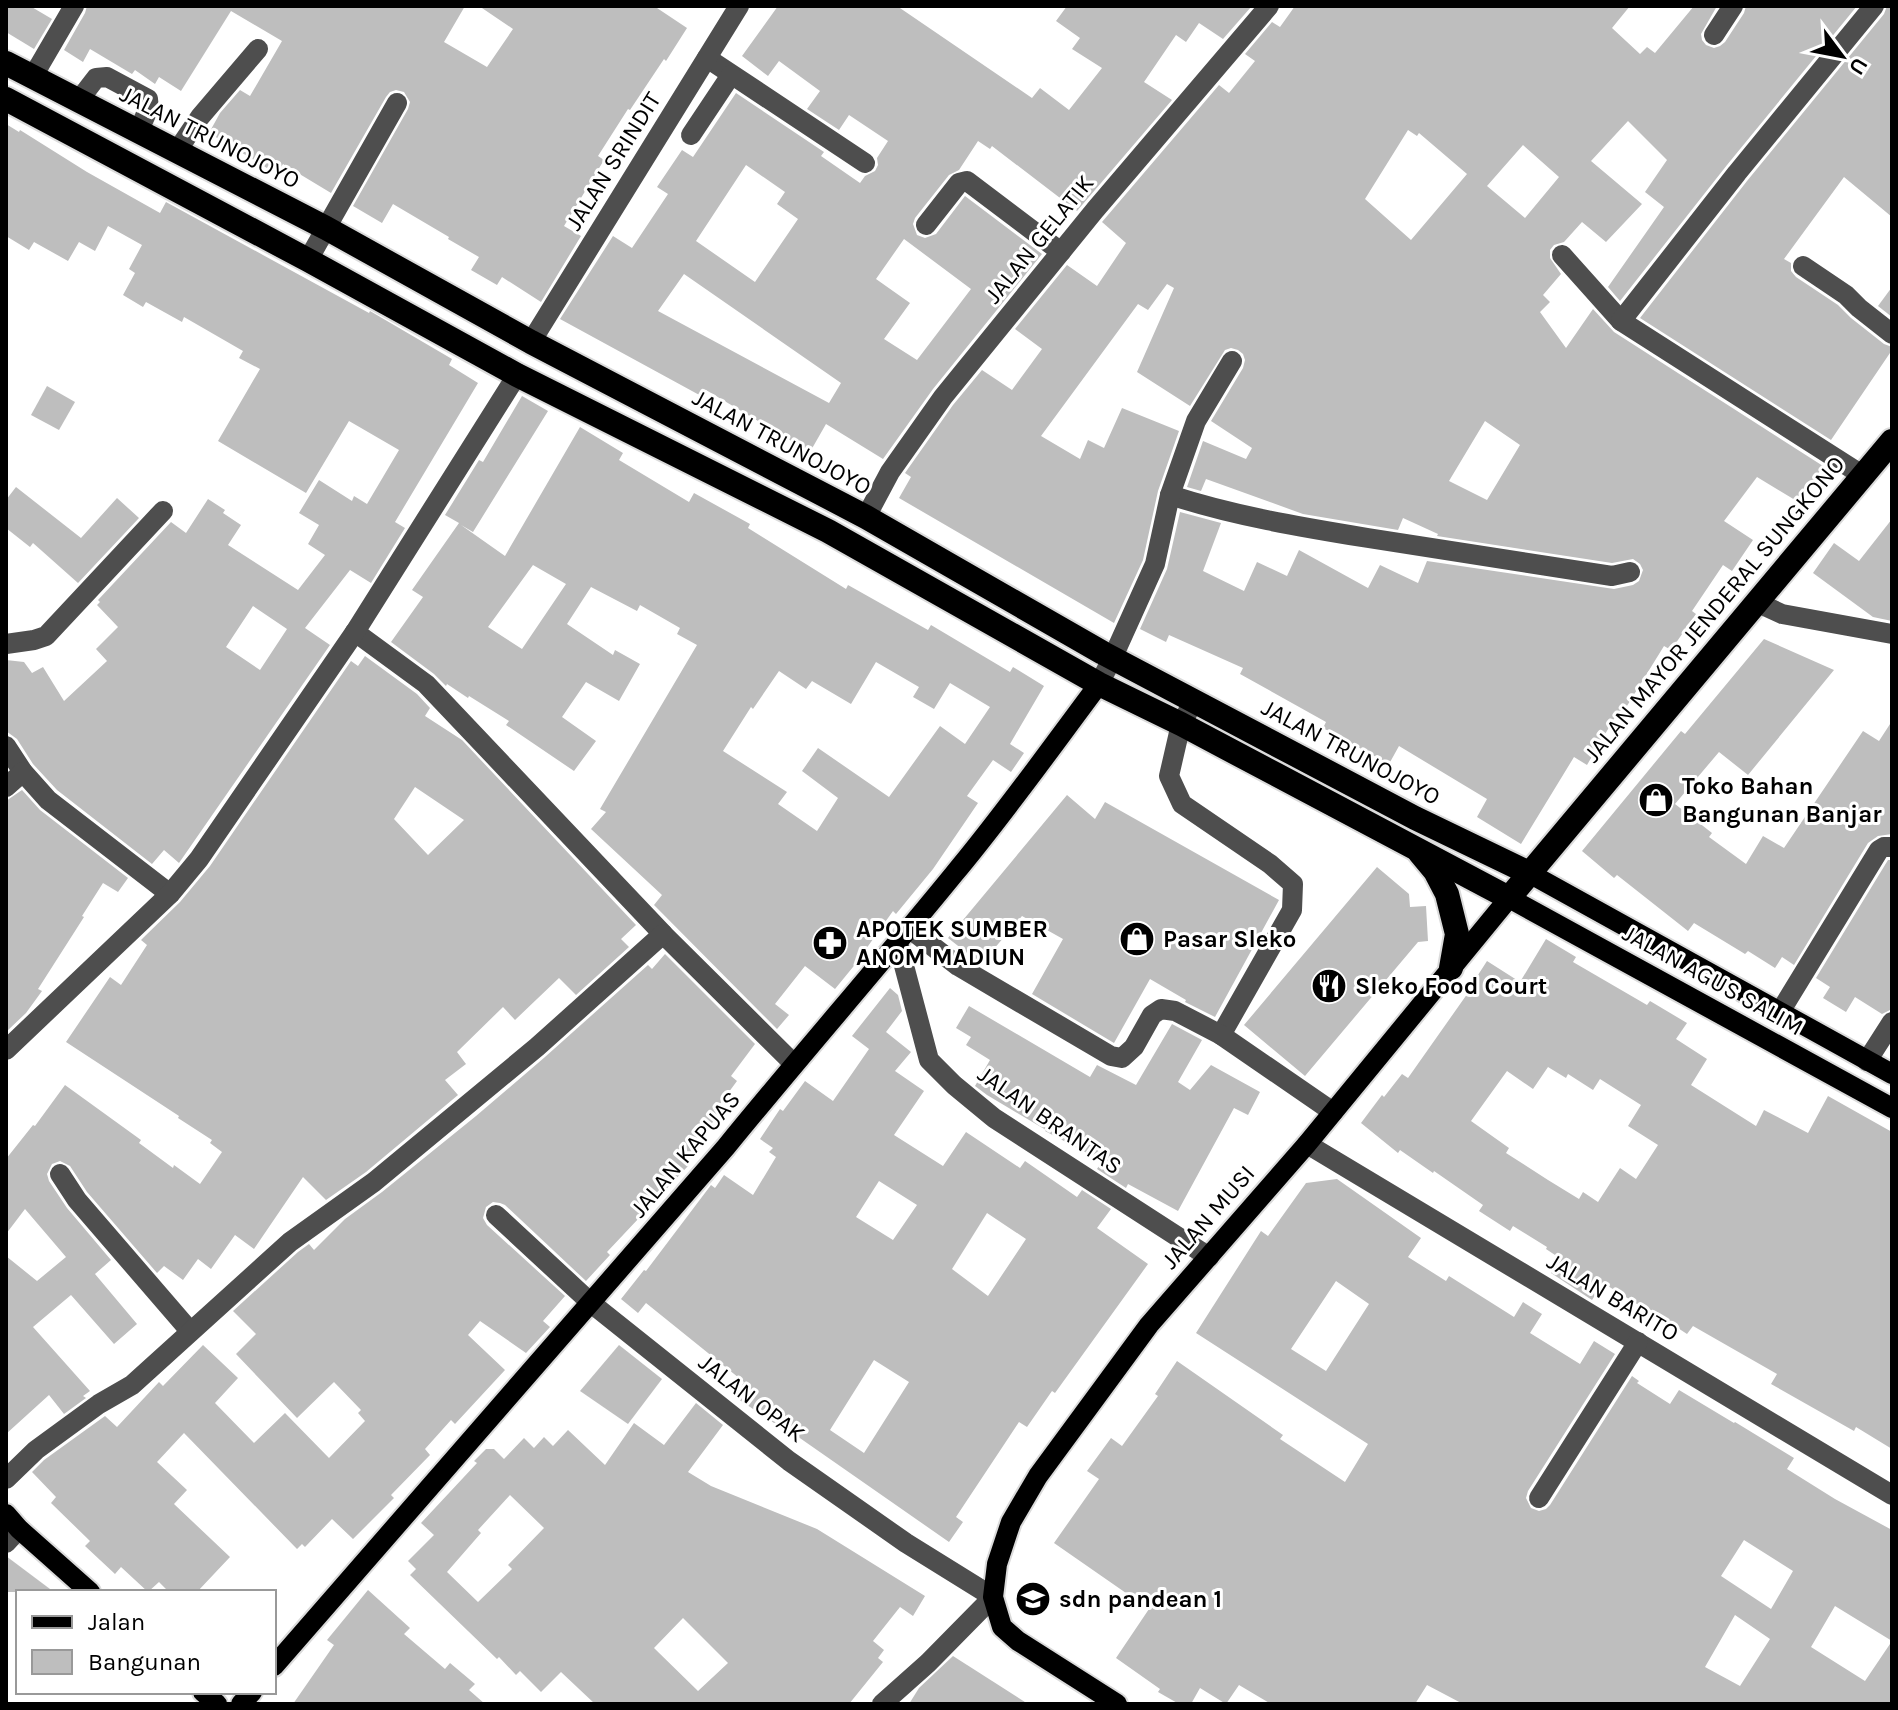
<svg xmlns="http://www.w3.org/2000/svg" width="1898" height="1710" viewBox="0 0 1898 1710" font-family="Karla,sans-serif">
	<rect width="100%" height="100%" fill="#fff"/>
	<g fill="#bebebe" fill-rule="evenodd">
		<path d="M6,6H30L52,19L34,49L6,32Z"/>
		<path d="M87,6H465L444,42L487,67L513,29L479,6H654L687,28L666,61L664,59L630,110L628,109L598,156L604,160L564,226L581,236L541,302L502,277L497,285L471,270L479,257L448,239L449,237L393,204L382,223L353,206L408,109L410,102L404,92L396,90L390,92L386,97L331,193L283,164L277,174L209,133L220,113L240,90L250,96L282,41L231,11L181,91L159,77L155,84L135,70L132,74L90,49L83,62L64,50L85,13Z"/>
		<path d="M778,6H897L1032,98L1040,88L1069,110L1102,68L1072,49L1080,38L1056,21L1067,6L1251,7L1223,39L1199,23L1186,42L1176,35L1144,82L1172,100L1077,211L992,146L990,149L978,141L959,170L949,175L915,218L913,224L917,235L925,238L936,234L965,196L1042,254L933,389L883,459L826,424L810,452L706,390L703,397L560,319L613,236L632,248L668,194L657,187L682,150L693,157L736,93L824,152L821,156L860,183L865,176L875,171L878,165L877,158L888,141L849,115L839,130L807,109L820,91L779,61L768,76L742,56ZM746,165L785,192L777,204L798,219L755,282L696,241ZM904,239L971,289L917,360L884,339L910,303L876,279ZM684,274L841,383L829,403L658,311Z"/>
		<path d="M1295,6H1630L1612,28L1640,54L1647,47L1655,53L1694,6H1717L1701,34L1702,40L1706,45L1714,48L1720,46L1725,42L1744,13L1746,6H1857L1727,165L1620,301L1608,287L1664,207L1645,192L1667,160L1628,121L1591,161L1642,204L1606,242L1582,222L1564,242L1554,245L1550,250V258L1561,274L1543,295L1550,302L1540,312L1566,348L1593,309L1614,332L1823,466L1800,503L1757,477L1724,521L1753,540L1732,571L1723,565L1692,611L1696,614L1671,650L1664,646L1622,714L1618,712L1587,765L1574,757L1521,844L1477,817L1487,799L1399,746L1389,764L1323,728L1326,722L1240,674L1243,668L1169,635L1166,642L1140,629L1167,569L1180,512L1221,523L1203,571L1244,591L1257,562L1287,576L1299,550L1368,588L1380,565L1418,583L1427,561L1614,589L1633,585L1639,581L1643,570L1640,564L1633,559L1612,563L1437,536L1438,534L1403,518L1398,530L1303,514L1206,479L1201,491L1187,487L1203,441L1246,459L1252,448L1211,421L1243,368L1245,360L1243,354L1238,350L1231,348L1225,350L1190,406L1137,372L1174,288L1167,284L1148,310L1138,304L1041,436L1080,459L1088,440L1104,448L1122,408L1179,431L1158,491L1143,560L1114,623L899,498L911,477L905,473L953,405L982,370L1012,390L1042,349L1015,329L1067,265L1097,286L1126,243L1102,222L1219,85L1229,93L1255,61L1245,54L1272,22L1280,27ZM1408,130L1417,136L1419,133L1467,174L1411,240L1365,199ZM1523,145L1559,177L1525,218L1487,186ZM1485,421L1520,445L1487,500L1449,481Z"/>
		<path d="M1887,6H1892V217L1844,177L1784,259L1791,263V271L1796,277L1838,305L1851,318L1884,344L1892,347V350L1831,440L1640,318L1747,181L1884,14Z"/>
		<path d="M6,124L19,132L20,130L87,172L160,213L166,202L369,313L370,311L452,359L449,365L478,383L395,522L405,528L371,583L350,570L305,628L330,645L179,863L164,850L152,864L57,790L33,764L17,739L6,731V660L24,662L32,673L43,667L64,701L107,661L96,649L118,627L97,605L100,602L98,600L171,522L186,533L208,499L225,510L223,513L241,525L228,545L298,590L325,555L308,544L319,525L299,513L319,480L352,501L354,496L367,504L399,450L349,421L306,493L218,441L260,369L239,358L243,351L184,317L182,322L146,302L143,307L123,295L135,273L129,269L142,245L108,226L95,251L79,242L68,261L34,242L29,250L6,236ZM253,606L287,629L260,670L226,647Z"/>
		<path d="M1892,287V317L1878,306Z"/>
		<path d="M47,386L75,402L59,430L31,415Z"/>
		<path d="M522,396L548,411L473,532L461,525L505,556L580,427L623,453L619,460L689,502L694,493L750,524L748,528L846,589L848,585L928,630L931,625L1010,672L1013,667L1044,686L1010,744L1024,753L1011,772L993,760L967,796L978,803L933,869L896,914L893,911L861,956H862L835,989L805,966L775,1004L789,1015L777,1029L654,905L662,895L591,829L606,812L600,809L697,645L677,634L680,628L640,605L637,611L591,587L567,624L613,655L615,650L640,664L619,701L586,682L562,717L596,741L574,771L506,725L509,721L469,696L468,698L447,684L446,686L434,674L391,642L423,597L412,590L459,523L445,515L479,460L483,462ZM533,565L566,584L522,649L488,627ZM876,662L919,687L913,697L934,709L950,683L990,707L965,744L940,726L889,797L818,748L802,771L838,798L817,831L778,804L787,792L723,751L751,707L753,709L779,671L806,689L812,681L851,704Z"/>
		<path d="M16,487L81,538L117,498L139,518L78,583L33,543L30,547L6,528V500Z"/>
		<path d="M1892,519V621L1873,617L1813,573L1834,543L1859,561Z"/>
		<path d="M1764,639L1834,670L1748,775L1719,752L1675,804L1712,833L1709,837L1746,864L1763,836L1784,848L1863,731L1879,741L1892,721V834L1878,836L1868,843L1794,965L1782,957L1775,968L1748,951L1745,954L1694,923L1688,931L1617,875L1614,878L1582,851L1681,731L1685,734Z"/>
		<path d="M365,656L417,694L430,708L425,716L462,740L636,925L621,939L629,947L576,995L559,978L515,1020L503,1007L457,1052L466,1064L445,1080L458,1095L366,1172L326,1200L303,1177L254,1249L235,1235L211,1269L198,1259L183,1280L164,1266L157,1273L87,1192L70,1166L60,1161L52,1164L47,1174L49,1181L67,1208L111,1260L95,1274L137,1324L114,1344L71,1295L33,1327L90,1391L83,1396L86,1398L64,1414L49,1395L6,1434V1256L37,1281L66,1257L25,1209L6,1234V1159L33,1125L35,1126L65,1085L141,1140L139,1143L173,1168L174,1165L200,1184L222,1152L210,1143L212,1140L178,1118L179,1116L66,1042L110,977L121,985L147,945L141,940L144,937L180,902L210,866L351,661L358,666ZM415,787L464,820L428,855L394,819Z"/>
		<path d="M22,790L40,810L128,878L118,892L103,883L82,916L84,917L38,989L42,991L26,1013L6,1032V801Z"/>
		<path d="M1067,795L1095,819L1105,802L1279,900L1215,1017L1185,1002L1186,1000L1150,979L1114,1043L1032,994L1063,939L1022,916L981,964L948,938Z"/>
		<path d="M1888,860H1892V1009L1882,1014L1855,997L1846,1012L1823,998L1830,987L1816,978Z"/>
		<path d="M1377,867L1409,894L1410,907L1426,906L1428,941L1418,942L1305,1076L1244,1025Z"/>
		<path d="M1546,939L1576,957L1573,962L1647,1005L1650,1001L1687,1023L1676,1039L1707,1059L1691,1085L1756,1126L1764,1110L1808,1133L1828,1096L1892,1132V1449L1856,1427L1854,1431L1771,1384L1777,1374L1693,1326L1687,1334L1643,1305L1642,1307L1603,1283L1592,1300L1551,1273L1561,1259L1546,1249L1547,1247L1513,1226L1510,1231L1479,1211L1483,1205L1434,1171L1433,1173L1400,1150L1398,1153L1361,1123L1382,1095L1384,1097L1402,1074L1408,1078L1470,990L1469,989L1487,961L1520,982ZM1548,1067L1566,1078L1568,1074L1593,1090L1600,1079L1641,1105L1628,1126L1658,1145L1636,1179L1620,1168L1598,1202L1583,1192L1579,1199L1548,1180L1506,1153L1509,1148L1471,1121L1507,1071L1533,1089Z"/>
		<path d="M665,954L755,1044L731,1076L737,1081L720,1104L724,1106L684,1163L688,1166L607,1252L610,1255L586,1281L505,1205L500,1203L493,1202L486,1207L483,1218L487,1225L565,1296L543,1321L550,1327L526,1353L480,1321L468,1335L505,1370L455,1424L451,1420L425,1449L430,1455L391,1495L394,1498L353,1539L332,1519L305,1547L302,1544L297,1549L184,1433L157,1462L187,1490L174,1504L230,1557L197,1592H169L159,1582L148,1592L121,1567L115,1574L85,1546L90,1541L51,1503L56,1497L32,1472L44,1460L105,1416L117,1427L159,1382L163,1386L203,1345L238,1378L215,1403L254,1443L285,1413L329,1458L365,1421L358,1413L361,1410L334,1382L297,1418L236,1354L256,1334L233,1311L298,1252L309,1244L314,1250L345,1219L382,1192L476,1116L545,1057L648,965L652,969Z"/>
		<path d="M890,988L898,995L902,1011L886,1032L911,1052L895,1071L924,1091L894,1135L943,1166L966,1132L1020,1168L1025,1161L1077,1197L1082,1190L1111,1209L1097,1228L1148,1264L1055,1393L1052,1391L1027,1427L1019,1422L956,1517L963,1522L949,1542L784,1427L783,1429L735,1397L744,1382L646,1303L638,1313L621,1299L644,1270L646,1271L711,1185L715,1188L724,1175L753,1195L776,1157L769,1152L773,1148L760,1139L780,1109L783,1111L805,1081L833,1101L869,1049L852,1036ZM879,1181L917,1205L893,1240L856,1217ZM987,1213L1026,1239L988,1296L952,1269ZM874,1360L909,1382L864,1453L830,1430Z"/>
		<path d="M969,1006L1090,1077L1097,1065L1136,1085L1172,1024L1202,1040L1178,1082L1190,1090L1211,1065L1260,1092L1248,1115L1234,1108L1178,1211L1128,1184L1126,1188L1097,1169L1102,1161L1045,1131L1046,1130L987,1095L975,1086L990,1060L966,1045L971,1037L956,1028Z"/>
		<path d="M1337,1179L1421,1238L1408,1257L1446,1281L1449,1276L1514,1317L1523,1302L1542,1314L1530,1333L1580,1364L1594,1341L1615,1354L1528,1491L1526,1498L1531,1508L1539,1511L1546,1509L1550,1505L1632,1376L1639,1381L1637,1383L1670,1404L1679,1390L1734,1423L1735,1422L1794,1458L1787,1469L1835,1499L1892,1530V1641L1835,1606L1811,1647L1865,1681L1892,1641V1704H1463L1427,1685L1415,1704H1271L1239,1685L1226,1704L1200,1688L1191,1704H1179L1158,1692L1160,1689L1116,1658L1149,1609L1054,1543L1099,1479L1087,1471L1111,1438L1122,1446L1158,1396L1155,1394L1177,1361L1283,1435L1280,1439L1345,1482L1368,1444L1196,1333L1261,1231L1268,1236L1306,1183ZM1336,1281L1369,1304L1326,1371L1291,1349ZM1744,1540L1793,1571L1771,1609L1721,1576ZM1735,1615L1770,1639L1740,1686L1705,1667Z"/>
		<path d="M619,1345L662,1379L628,1424L580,1391Z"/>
		<path d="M696,1403L723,1425L688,1472L711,1486L817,1529L925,1596L913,1616L900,1607L873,1641L884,1650L878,1658L883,1662L849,1704H595L561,1672L541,1692L520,1671L516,1675L499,1657L497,1659L410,1575L416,1569L408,1561L434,1535L421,1523L477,1463L474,1461L486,1449H494L504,1459L524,1438L534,1448L544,1437L553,1446L568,1430L605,1465L634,1423L664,1445ZM510,1495L544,1528L508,1565L512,1569L478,1602L447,1572L481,1533L478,1530ZM683,1618L728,1663L698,1691L654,1648Z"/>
		<path d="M6,1556L54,1592H6Z"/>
		<path d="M368,1590L410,1628L404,1634L445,1669L450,1663L475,1684L469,1690L485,1704H293L334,1645L327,1640Z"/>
		<path d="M953,1656L1028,1704H909L919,1688Z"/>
	</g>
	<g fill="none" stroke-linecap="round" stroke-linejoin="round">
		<defs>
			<g id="major">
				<path d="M1529,873L1892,1074"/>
				<path d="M6,1514L19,1529L90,1592"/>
				<path d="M274,1666L726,1147C801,1055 879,966 954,874C1005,813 1051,748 1099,684"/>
				<path d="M203,1692L217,1704"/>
				<path d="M241,1704L252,1692"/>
				<path d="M1117,1704L1018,1641L1002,1627L993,1597L997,1564L1011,1522L1038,1476L1149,1325L1307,1144L1509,898L1892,1108"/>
			</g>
			<g id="highway">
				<path d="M6,63L326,228L531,342L866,517L1103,653L1415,818L1529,873"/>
				<path d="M6,99L308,260L517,375L828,531L1099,684L1181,724L1509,898L1892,441"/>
				<path d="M1420,853L1435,871L1447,894L1457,934L1451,968"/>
			</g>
		</defs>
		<use href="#major" stroke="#dbdbdb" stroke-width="24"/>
		<use href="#highway" stroke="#dbdbdb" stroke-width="28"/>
		<g stroke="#4e4e4e" stroke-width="20">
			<path d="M1714,35L1733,6"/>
			<path d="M707,58L865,163"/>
			<path d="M32,78L74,6"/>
			<path d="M79,100L96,78L107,77L148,99C150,110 143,121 138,131"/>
			<path d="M691,135L731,75"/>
			<path d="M177,151L200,117L258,49"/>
			<path d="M926,225L959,183L967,181L1061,252"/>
			<path d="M1562,255L1621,321"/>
			<path d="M308,260L397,103"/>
			<path d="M1803,266L1846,295L1859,308L1892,334"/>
			<path d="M531,342L739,6"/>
			<path d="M1862,475L1621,321L1737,173L1874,6"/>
			<path d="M1170,495C1234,516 1301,527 1368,538C1449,551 1530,564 1612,576L1630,572"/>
			<path d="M866,517L890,472L943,397L1095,210L1269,6"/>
			<path d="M1758,603L1782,614L1892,634"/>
			<path d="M355,632L426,684L663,934L794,1064"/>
			<path d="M6,644L34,640L46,636L163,511"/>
			<path d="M1099,684L1113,657L1155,564L1170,495L1196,421L1232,361"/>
			<path d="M1194,701L1181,724L1169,776L1182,804L1270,864L1293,884L1292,910L1221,1035"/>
			<path d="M6,746L23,772L48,800L170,894"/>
			<path d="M6,787L23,772"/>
			<path d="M909,928L958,966L1111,1056L1122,1058L1134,1047L1152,1015L1161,1009L1175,1011L1221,1035L1333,1112"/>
			<path d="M898,943L929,1060L954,1085L994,1118L1209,1257"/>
			<path d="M1780,1012L1879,850L1884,847H1892"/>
			<path d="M6,1050L170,894L199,859L355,632L517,375"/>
			<path d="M1867,1061L1892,1022"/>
			<path d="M1307,1144L1892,1495"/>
			<path d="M60,1174L77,1200L190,1331"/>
			<path d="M496,1215L591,1303L789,1461L906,1543L993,1597L928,1663L882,1704"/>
			<path d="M6,1479L36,1450L99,1404L132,1385L290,1242L374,1182L537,1047L663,934"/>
			<path d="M1539,1498L1638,1342"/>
			<path d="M6,1543L19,1529"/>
		</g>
		<use href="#major" stroke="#000" stroke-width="20"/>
		<use href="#highway" stroke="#000" stroke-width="24"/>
	</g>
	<defs>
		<symbol id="shop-disc" viewBox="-11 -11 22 22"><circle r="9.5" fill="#000" stroke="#fff"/><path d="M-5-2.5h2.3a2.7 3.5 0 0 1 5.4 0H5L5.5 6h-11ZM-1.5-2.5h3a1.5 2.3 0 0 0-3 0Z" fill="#fff"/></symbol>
		<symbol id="pharmacy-disc" viewBox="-11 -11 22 22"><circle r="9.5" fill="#000" stroke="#fff"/><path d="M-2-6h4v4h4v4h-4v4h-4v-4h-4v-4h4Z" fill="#fff"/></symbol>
		<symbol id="restaurant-disc" viewBox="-11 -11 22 22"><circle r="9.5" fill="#000" stroke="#fff"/><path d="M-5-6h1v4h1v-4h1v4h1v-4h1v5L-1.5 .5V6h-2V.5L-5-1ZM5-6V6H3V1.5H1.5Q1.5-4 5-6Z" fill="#fff"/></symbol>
		<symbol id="school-disc" viewBox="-11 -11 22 22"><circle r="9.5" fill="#000" stroke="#fff"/><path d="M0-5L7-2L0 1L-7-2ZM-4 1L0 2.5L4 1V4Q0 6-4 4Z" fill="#fff"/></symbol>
	</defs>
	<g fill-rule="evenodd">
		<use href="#shop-disc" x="1636" y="780" width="40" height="40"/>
		<use href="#shop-disc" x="1117" y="919" width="40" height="40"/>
		<use href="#pharmacy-disc" x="810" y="923" width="40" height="40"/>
		<use href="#restaurant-disc" x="1309" y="966" width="40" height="40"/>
		<use href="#school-disc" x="1013" y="1579" width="40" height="40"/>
	</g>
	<g text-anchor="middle" stroke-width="6" stroke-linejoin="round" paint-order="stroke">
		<g font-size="24" fill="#000" stroke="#fff">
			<text transform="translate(210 137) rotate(27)" y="8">JALAN TRUNOJOYO</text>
			<text transform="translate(613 161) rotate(-58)" y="8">JALAN SRINDIT</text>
			<text transform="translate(1039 239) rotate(-51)" y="8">JALAN GELATIK</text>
			<text transform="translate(782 442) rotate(28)" y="8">JALAN TRUNOJOYO</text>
			<text transform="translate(1714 609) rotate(-50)" y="8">JALAN MAYOR JENDERAL SUNGKONO</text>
			<text transform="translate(1351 752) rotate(28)" y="8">JALAN TRUNOJOYO</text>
			<text transform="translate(1713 980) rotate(29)" y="8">JALAN AGUS SALIM</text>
			<text transform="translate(1050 1120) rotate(35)" y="8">JALAN BRANTAS</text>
			<text transform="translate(685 1154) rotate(-50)" y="8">JALAN KAPUAS</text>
			<text transform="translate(1208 1217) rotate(-49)" y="8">JALAN MUSI</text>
			<text transform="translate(1613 1297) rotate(31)" y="8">JALAN BARITO</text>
			<text transform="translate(752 1398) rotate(38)" y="8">JALAN OPAK</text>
		</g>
		<g font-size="24" font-weight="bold" fill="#000" stroke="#fff" text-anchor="start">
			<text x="1682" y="794">Toko Bahan<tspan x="1682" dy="28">Bangunan Banjar</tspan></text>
			<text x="856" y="937">APOTEK SUMBER<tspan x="856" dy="28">ANOM MADIUN</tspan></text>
			<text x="1163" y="947">Pasar Sleko</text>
			<text x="1355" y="994">Sleko Food Court</text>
			<text x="1059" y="1607">sdn pandean 1</text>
		</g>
	</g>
	<rect width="1898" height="1710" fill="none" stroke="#000000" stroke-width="16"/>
	<rect x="16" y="1590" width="260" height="104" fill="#ffffff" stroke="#999999" stroke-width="2"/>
	<rect x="32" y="1616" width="40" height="12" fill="#000000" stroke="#999999" stroke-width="2"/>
	<text x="88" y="1630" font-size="24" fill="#000000">Jalan</text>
	<rect x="32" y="1650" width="40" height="24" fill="#bebebe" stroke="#999999" stroke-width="2"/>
	<text x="88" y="1670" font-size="24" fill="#000000">Bangunan</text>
	<g transform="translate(1842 56) rotate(122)" stroke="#ffffff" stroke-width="6" paint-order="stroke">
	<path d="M0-6L14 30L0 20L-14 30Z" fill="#000000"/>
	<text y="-12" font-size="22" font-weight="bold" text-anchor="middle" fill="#000000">U</text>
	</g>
</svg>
